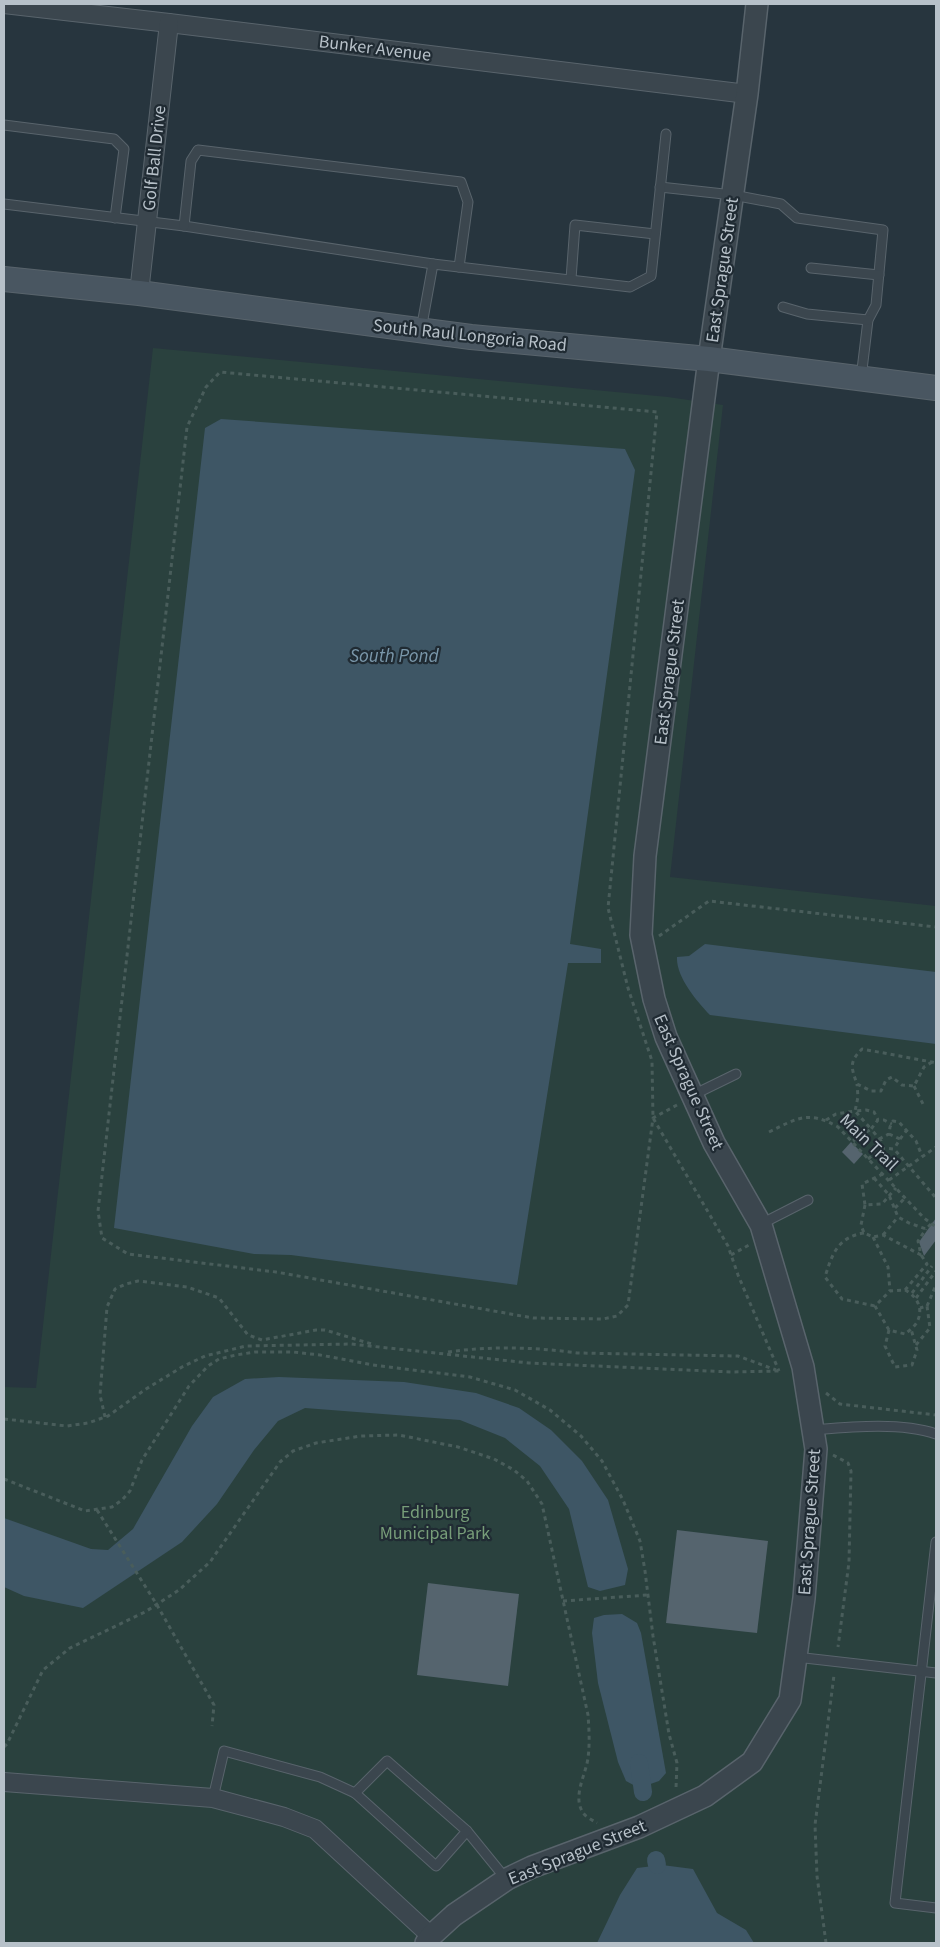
<svg xmlns="http://www.w3.org/2000/svg" width="940" height="1947" viewBox="0 0 940 1947" font-family="'Source Sans 3',sans-serif">
	<rect width="100%" height="100%" fill="#27353e"/>
	<path fill="#2a413e" d="M153,348L668,397L723,405L670,877L936,906V1943H4V1387L36,1388Z"/>
	<g fill="#3e5665">
		<path d="M221,419L625,449L635,470L570,944L601,949V963H568L517,1285L291,1255L254,1254L114,1228L205,428Z"/>
		<path d="M705,944L936,972V1044L710,1015C697,1001 676,977 677,957L689,956Z"/>
		<path d="M279,1377L404,1382L476,1393L519,1408L551,1430L582,1461L608,1500L628,1569L625,1585L600,1591L588,1587L569,1509L540,1466L505,1438L460,1420L305,1408L278,1421L254,1450L217,1504L182,1542L83,1608L24,1596L4,1587V1518L91,1549L108,1550L133,1529L192,1426L213,1397L245,1379Z"/>
		<path d="M622,1614L637,1623L641,1633L666,1773L659,1781L639,1788L626,1781L618,1762L598,1683L592,1633L594,1618L604,1615Z"/>
		<path d="M662,1865L693,1869L717,1913L746,1930L754,1943H597L620,1895L637,1868Z"/>
	</g>
	<g fill="none" stroke-linecap="round" stroke-linejoin="round">
		<g stroke="#3e5665" stroke-width="18">
			<path d="M639,1763L643,1792"/>
			<path d="M656,1860L657,1865"/>
		</g>
	</g>
	<g fill="#55646e">
		<path d="M851,1142L863,1154L854,1164L842,1152Z"/>
		<path d="M936,1218V1240L924,1256L919,1242Z"/>
		<path d="M677,1530L768,1541L757,1633L666,1623Z"/>
		<path d="M428,1583L519,1594L508,1686L417,1675Z"/>
	</g>
	<g fill="none" stroke-linecap="round" stroke-linejoin="round">
		<defs>
			<g id="service">
				<path d="M4,125L114,139L124,149L115,218"/>
				<path d="M660,187L733,195L781,204L797,218L883,230L876,305L868,320L861,378"/>
				<path d="M4,204L184,226L433,264"/>
				<path d="M184,226L191,161L198,150L461,182L468,202L459,267"/>
				<path d="M811,268L879,275"/>
				<path d="M571,279L575,225L655,234"/>
				<path d="M783,307L807,314L868,320"/>
				<path d="M421,330L433,264L630,287L651,276L666,134"/>
				<path d="M693,1095L736,1074"/>
				<path d="M761,1224L808,1200"/>
				<path d="M813,1430C850,1427 901,1422 936,1434"/>
				<path d="M936,1542L895,1903L936,1908"/>
				<path d="M796,1657L936,1673"/>
				<path d="M355,1793L387,1761L467,1831L506,1879"/>
				<path d="M213,1798L224,1751L320,1777L355,1793L436,1866L467,1831"/>
			</g>
			<g id="minor">
				<path d="M4,4L169,23L747,94"/>
				<path d="M139,293L169,23"/>
				<path d="M4,1782L213,1798L284,1817L315,1829L431,1936"/>
			</g>
			<path id="tertiary" d="M426,1943L431,1936L454,1915L507,1879L532,1867L639,1827L705,1796L752,1762L790,1700L804,1598L816,1449L803,1367L761,1225L714,1143L666,1037L654,999L641,935L645,856L709,359L747,94L757,4"/>
			<path id="secondary" d="M4,279L139,293L471,337L709,359L936,388"/>
		</defs>
		<use href="#service" stroke="#59646c" stroke-width="11"/>
		<use href="#minor" stroke="#59646c" stroke-width="20"/>
		<use href="#tertiary" stroke="#59646c" stroke-width="24"/>
		<use href="#secondary" stroke="#59646c" stroke-width="26"/>
		<g stroke="#495d5b" stroke-width="3" stroke-dasharray="4 4" stroke-linecap="butt">
			<path d="M659,936L709,901L936,927"/>
			<path d="M932,1062L924,1067L914,1086L902,1085L892,1077L886,1080L881,1091H871L857,1084C851,1067 849,1062 862,1049L932,1062L936,1063"/>
			<path d="M914,1086L924,1106"/>
			<path d="M677,1105L653,1118L628,1305L617,1316L603,1319L533,1318L276,1272L128,1254L102,1238L98,1211L187,427L206,387L220,372L657,412L608,908L628,988L652,1061L653,1118L728,1246L738,1275L779,1371"/>
			<path d="M826,1120L836,1114L855,1111L858,1097L857,1084"/>
			<path d="M769,1132C798,1118 808,1110 838,1127L924,1218L936,1227"/>
			<path d="M889,1134L900,1139L894,1149"/>
			<path d="M879,1139L889,1134L890,1127L893,1121L899,1122L916,1141L922,1156"/>
			<path d="M900,1139L907,1130"/>
			<path d="M853,1141L871,1129L855,1111L866,1110L874,1112L878,1120"/>
			<path d="M881,1148L894,1149L936,1198"/>
			<path d="M868,1159L881,1148V1141L871,1129L878,1120H884L892,1124"/>
			<path d="M883,1174L862,1184L865,1205L882,1204L896,1188"/>
			<path d="M874,1178L889,1195L898,1217L909,1223L926,1229L931,1224"/>
			<path d="M889,1180L936,1147"/>
			<path d="M865,1205L861,1225L864,1233L873,1237L883,1235L921,1255L918,1241L926,1229"/>
			<path d="M895,1208L905,1198"/>
			<path d="M864,1233C838,1237 832,1254 825,1277L842,1299L875,1306"/>
			<path d="M883,1235L898,1217"/>
			<path d="M873,1237L888,1267L890,1291"/>
			<path d="M731,1255L749,1245"/>
			<path d="M905,1290C917,1296 924,1309 917,1322C915,1326 909,1331 905,1334L889,1330L875,1306L890,1291L905,1290L927,1264L921,1255"/>
			<path d="M912,1293L932,1266"/>
			<path d="M916,1298L936,1271"/>
			<path d="M927,1306L936,1285"/>
			<path d="M889,1330L885,1346L895,1367L912,1365L917,1350L911,1329"/>
			<path d="M916,1345L930,1328L927,1306L920,1308"/>
			<path d="M448,1352C491,1346 534,1347 577,1353L738,1356L776,1370"/>
			<path d="M826,1393L840,1404L936,1415"/>
			<path d="M105,1417L100,1395L107,1307L115,1289L126,1284L138,1281L187,1287L219,1298L248,1335L262,1340L316,1330H325L375,1345"/>
			<path d="M4,1419L67,1426L88,1423L108,1416L146,1389L182,1367L205,1356L246,1346L351,1344L529,1363L731,1372L779,1371"/>
			<path d="M833,1455L848,1463L851,1471L849,1562L838,1647"/>
			<path d="M4,1479L85,1511L112,1507L122,1500L130,1491L142,1460L189,1386L208,1366L219,1359L236,1355L255,1352H293L320,1355L373,1365L470,1377L515,1390L550,1410L581,1436L602,1461L623,1500L640,1541L645,1571L653,1636L669,1734L677,1763L676,1788"/>
			<path d="M97,1510L157,1605L214,1705L212,1726"/>
			<path d="M563,1601L648,1595"/>
			<path d="M4,1747L7,1744L43,1670L70,1648L145,1612L179,1590L210,1562L280,1462L293,1451L316,1443L361,1436L399,1435L458,1447L494,1459L514,1470L527,1481L542,1504L588,1715C589,1729 590,1743 588,1758C586,1774 573,1795 582,1811C584,1816 592,1820 597,1823"/>
			<path d="M826,1943L817,1876L815,1825L834,1675"/>
		</g>
		<use href="#service" stroke="#3b464e" stroke-width="9"/>
		<use href="#minor" stroke="#3b464e" stroke-width="18"/>
		<use href="#tertiary" stroke="#3b464e" stroke-width="21"/>
		<use href="#secondary" stroke="#495661" stroke-width="24"/>
	</g>
	<g text-anchor="middle" stroke-width="4.5" stroke-linejoin="round" paint-order="stroke">
		<g font-size="18" fill="#b7c1c9" stroke="#202b33">
			<text transform="translate(375 48) rotate(7)" y="6">Bunker Avenue</text>
			<text transform="translate(154 158) rotate(-84)" y="6">Golf Ball Drive</text>
			<text transform="translate(722 270) rotate(-82)" y="6">East Sprague Street</text>
			<text transform="translate(470 335) rotate(6)" y="6">South Raul Longoria Road</text>
			<text transform="translate(669 672) rotate(-83)" y="6">East Sprague Street</text>
			<text transform="translate(689 1082) rotate(66)" y="6">East Sprague Street</text>
			<text transform="translate(869 1142) rotate(44)" y="6">Main Trail</text>
			<text transform="translate(809 1522) rotate(-86)" y="6">East Sprague Street</text>
			<text transform="translate(577 1852) rotate(-22)" y="6">East Sprague Street</text>
		</g>
		<g font-size="18" fill="#779d79" stroke="#202b33">
			<text x="435" y="1518">Edinburg<tspan x="435" dy="21">Municipal Park</tspan></text>
		</g>
		<g font-size="19" font-style="italic" fill="#7a97aa" stroke="#202b33">
			<text x="394" y="662">South Pond</text>
		</g>
	</g>
	<rect width="940" height="1947" fill="none" stroke="#b7c1c9" stroke-width="10"/>
</svg>
